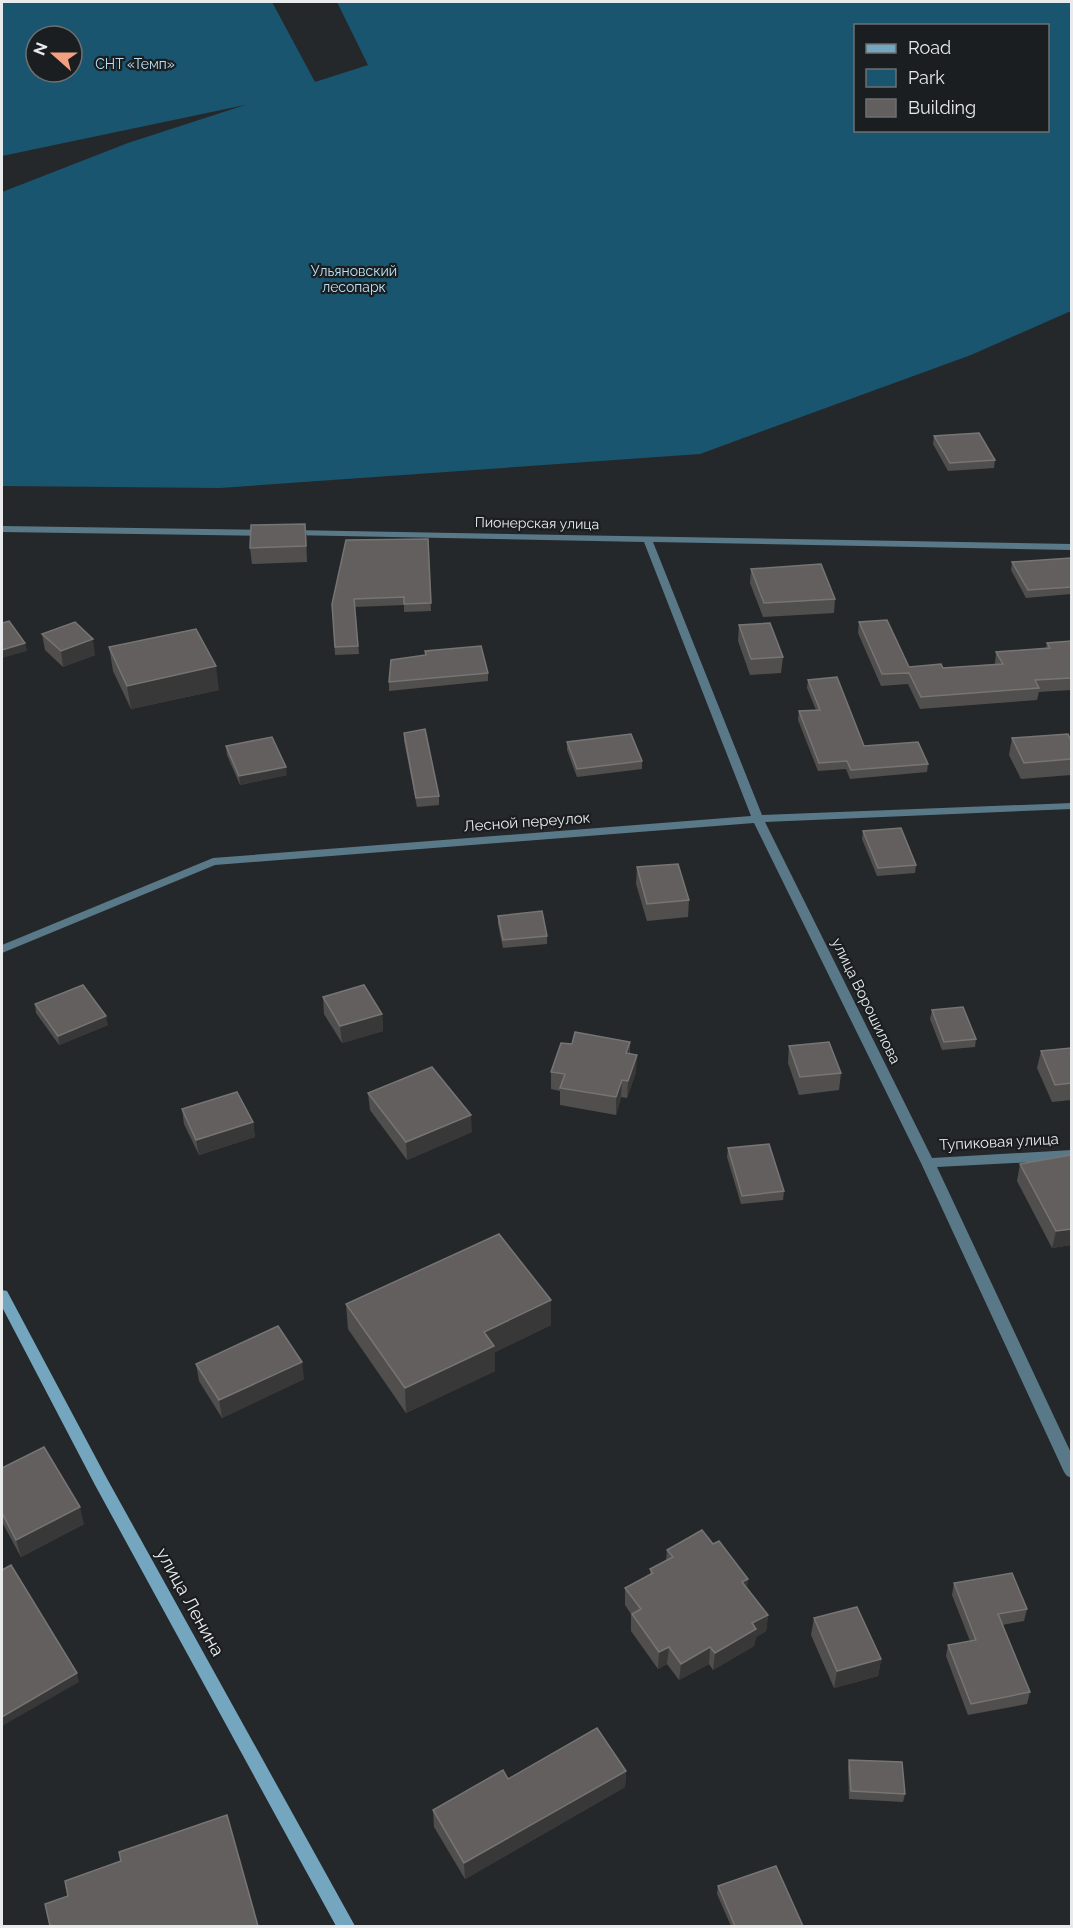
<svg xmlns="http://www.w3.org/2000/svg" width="1073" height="1928" viewBox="0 0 1073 1928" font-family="Raleway,sans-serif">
	<rect width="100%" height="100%" fill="#25282a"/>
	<path fill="#19556e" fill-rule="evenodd" d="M2,2H272L315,82L368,65L337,2H1071V311L971,355L700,454L220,488L2,486V192L128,143L245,105L2,156ZM856,26H1048V130H856ZM36,36H72V72H36Z"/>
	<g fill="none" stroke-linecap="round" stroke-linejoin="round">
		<g fill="#597988" fill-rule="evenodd">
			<path d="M2,526L267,530L272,533L267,536L2,532Z"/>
			<path d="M291,530L1072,544V550L653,542L762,815L1072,803V809L765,822L932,1158L1072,1150V1160L937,1167L1072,1455V1478L1067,1476L1064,1472L921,1163L754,823L215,865L2,953V945L213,858L751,816L644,542L288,535L286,533Z"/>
		</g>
		<path fill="#74a7bf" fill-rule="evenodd" d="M2,1290L7,1291L105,1475L355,1926H336L95,1485L2,1307Z"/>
	</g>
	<g fill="#514f4d">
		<path d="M934,436L995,460L994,468L948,471L933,444Z"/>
		<path d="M307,539V562L252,564L250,548Z"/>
		<path d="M428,539L431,611L404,612V605L355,607L359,654L335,655L332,604Z"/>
		<path d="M1071,558V594L1026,598L1011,570L1012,562Z"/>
		<path d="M751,569L835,599L834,613L763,617L750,583Z"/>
		<path d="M859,622L909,667L943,668L995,664L996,652L1046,648L1047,643L1071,641V690L1039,692L1037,700L920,709L908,684L881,686L858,633Z"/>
		<path d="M739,625L783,657L781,673L750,675L738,641Z"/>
		<path d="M42,634L95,655L63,667L45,650Z"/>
		<path d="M109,647L219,690L131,709L113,671Z"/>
		<path d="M425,651L488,673V681L389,691V682L426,655Z"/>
		<path d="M808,680L864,746L928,764L927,772L850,779L846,769L818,771L798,720L799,711L816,710L807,688Z"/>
		<path d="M404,733L439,796V805L417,807L404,741Z"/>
		<path d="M1012,738L1071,741V775L1021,779L1009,755Z"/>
		<path d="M567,742L642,761V769L577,777L567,750Z"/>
		<path d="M226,746L287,775L240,785L227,755Z"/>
		<path d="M863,831L916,865L915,873L877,876L862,839Z"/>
		<path d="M637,867L689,900L688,917L647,921L636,884Z"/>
		<path d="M498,916L547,936V944L503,948L498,924Z"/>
		<path d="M323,997L382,1014L383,1031L342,1043L324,1014Z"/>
		<path d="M35,1004L108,1025L59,1045L36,1013Z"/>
		<path d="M932,1010L976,1039L975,1047L942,1050L930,1019Z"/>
		<path d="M630,1042V1054L636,1072L627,1098L621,1097L616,1115L560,1105V1091L551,1089V1072L572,1044Z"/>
		<path d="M789,1046L841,1073L839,1090L799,1095L788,1063Z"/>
		<path d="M1071,1048V1100L1052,1102L1037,1068L1041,1051Z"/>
		<path d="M368,1093L472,1132L407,1160L370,1110Z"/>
		<path d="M182,1109L253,1122L255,1137L199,1155L184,1124Z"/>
		<path d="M728,1148L784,1191L783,1200L741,1204L727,1157Z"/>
		<path d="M1020,1164L1071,1245L1052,1248L1017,1181Z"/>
		<path d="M551,1300V1325L495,1352V1371L406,1413L348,1329L346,1304Z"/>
		<path d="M196,1364L304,1379L222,1418L199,1381Z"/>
		<path d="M2,1468L84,1524L21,1557L2,1522Z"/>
		<path d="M713,1544L748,1579L747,1587L768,1615L766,1631L756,1637L754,1646L713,1670L709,1664L679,1680L667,1664L658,1669L631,1631V1614L625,1605V1588L650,1575V1569L666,1561L667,1550Z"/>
		<path d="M954,1583L1027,1609L1024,1621L1002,1625L1030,1692L1027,1704L968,1715L946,1656L948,1645L970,1641L952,1595Z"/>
		<path d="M814,1618L881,1659L878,1676L834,1688L811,1635Z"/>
		<path d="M849,1760L905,1794L903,1802L849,1799L848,1768Z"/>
		<path d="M626,1771L625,1787L465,1879L434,1827L433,1810L508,1779Z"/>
		<path d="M718,1886L803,1926H731L717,1894Z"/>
	</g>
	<g fill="#393838">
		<path d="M305,524L307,539V562L306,546Z"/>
		<path d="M93,639L95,655L63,667L61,651Z"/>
		<path d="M25,643L27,651L2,658V650Z"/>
		<path d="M216,666L219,690L131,709L127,686Z"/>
		<path d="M286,767L287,775L240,785L239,776Z"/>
		<path d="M382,1014L383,1031L342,1043L340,1026Z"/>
		<path d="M106,1016L108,1025L59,1045L58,1036Z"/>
		<path d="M630,1042L629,1059L626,1053Z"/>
		<path d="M637,1055L636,1072L627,1098L628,1081Z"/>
		<path d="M622,1080L621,1097L616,1115V1097Z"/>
		<path d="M471,1115L472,1132L407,1160L406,1142Z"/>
		<path d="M253,1122L255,1137L199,1155L196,1140Z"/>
		<path d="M1071,1229V1245L1052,1248L1056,1231Z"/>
		<path d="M551,1300V1325L495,1352V1371L406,1413L405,1388L484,1332Z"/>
		<path d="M302,1362L304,1379L222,1418L219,1400Z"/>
		<path d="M80,1507L84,1524L21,1557L16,1540Z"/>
		<path d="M748,1579L746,1596L742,1582Z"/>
		<path d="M768,1615L766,1631L756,1637L754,1646L713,1670L715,1653L752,1623Z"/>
		<path d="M669,1647L667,1664L658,1669L659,1652Z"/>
		<path d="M710,1647L709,1664L679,1680L681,1664Z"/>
		<path d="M881,1659L878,1676L834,1688L837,1671Z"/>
		<path d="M77,1673L79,1682L2,1726V1717Z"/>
		<path d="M626,1771L625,1787L465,1879L464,1863Z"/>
	</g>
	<g fill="#625f5e" stroke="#777574" stroke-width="1.5">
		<path d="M979,433L995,460L950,463L934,436Z"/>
		<path d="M305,524L306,546L250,548L251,525Z"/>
		<path d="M428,539L431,603L404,604V597L354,599L358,646L335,647L332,604L346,540Z"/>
		<path d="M1071,558V587L1028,590L1012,562Z"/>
		<path d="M821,564L835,599L764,603L751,569Z"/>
		<path d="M887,620L909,667L941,664L943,668L1003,664L996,652L1050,648L1047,643L1071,641V678L1035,680L1039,688L921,697L909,673L882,674L859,622Z"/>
		<path d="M9,621L25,643L2,650V623Z"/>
		<path d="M75,622L93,639L61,651L42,634Z"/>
		<path d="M770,623L783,657L751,659L739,625Z"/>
		<path d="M196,629L216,666L127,686L109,647Z"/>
		<path d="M481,646L488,673L389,682L391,660L426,655L425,651Z"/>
		<path d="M837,677L864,746L918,742L928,764L851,770L847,761L819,763L799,711L820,710L808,680Z"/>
		<path d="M425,729L439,796L416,798L404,733Z"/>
		<path d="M631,734L642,761L577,769L567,742Z"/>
		<path d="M1068,734L1071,741V759L1024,763L1012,738Z"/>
		<path d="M272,737L286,767L239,776L226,746Z"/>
		<path d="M901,828L916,865L878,868L863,831Z"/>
		<path d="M678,864L689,900L647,904L637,867Z"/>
		<path d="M542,911L547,936L503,940L498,916Z"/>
		<path d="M83,985L106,1016L58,1036L35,1004Z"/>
		<path d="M364,985L382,1014L340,1026L323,997Z"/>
		<path d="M963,1007L976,1039L944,1042L932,1010Z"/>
		<path d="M575,1032L630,1042L626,1053L637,1055L628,1081L622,1080L616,1097L560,1088L565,1074L551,1072L561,1043L572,1044Z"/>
		<path d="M829,1042L841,1073L800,1077L789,1046Z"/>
		<path d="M1071,1048V1083L1055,1085L1041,1051Z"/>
		<path d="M432,1067L471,1115L406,1142L368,1093Z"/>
		<path d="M237,1092L253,1122L196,1140L182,1109Z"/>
		<path d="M769,1144L784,1191L742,1196L728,1148Z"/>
		<path d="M1071,1155V1229L1056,1231L1020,1164Z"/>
		<path d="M499,1234L551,1300L484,1332L494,1346L405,1388L346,1304Z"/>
		<path d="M278,1326L302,1362L219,1400L196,1364Z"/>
		<path d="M44,1447L80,1507L16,1540L2,1513V1468Z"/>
		<path d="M702,1530L713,1544L719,1541L748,1579L742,1582L768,1615L752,1623L756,1629L715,1653L710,1647L681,1664L669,1647L659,1652L632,1614L641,1609L625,1588L653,1573L650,1569L673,1557L667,1550Z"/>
		<path d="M11,1565L77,1673L2,1717V1570Z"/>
		<path d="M1012,1573L1027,1609L998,1614L1030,1692L971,1704L948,1645L976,1640L954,1583Z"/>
		<path d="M857,1607L881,1659L837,1671L814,1618Z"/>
		<path d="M597,1728L626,1771L464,1863L433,1810L503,1770L508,1779Z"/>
		<path d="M849,1760L902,1762L905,1794L851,1791Z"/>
		<path d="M227,1815L258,1926H50L45,1904L68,1896L65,1881L121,1861L119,1852Z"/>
		<path d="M776,1866L803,1926H735L718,1886Z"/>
	</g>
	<g text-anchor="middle" stroke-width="4.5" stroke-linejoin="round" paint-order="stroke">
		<g font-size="14" fill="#b9e1f5" stroke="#1b1e20">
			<text x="135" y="69">СНТ «Темп»</text>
			<text x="354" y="276">Ульяновский<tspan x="354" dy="16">лесопарк</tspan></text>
		</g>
		<g font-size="14" fill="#e8eaeb" stroke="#1b1e20">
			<text transform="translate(537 523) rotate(1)" y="5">Пионерская улица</text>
		</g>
		<g font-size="15" fill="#e8eaeb" stroke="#1b1e20">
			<text transform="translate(527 822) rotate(-4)" y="5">Лесной переулок</text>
			<text transform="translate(866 1001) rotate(64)" y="5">улица Ворошилова</text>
			<text transform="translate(999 1142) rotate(-3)" y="5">Тупиковая улица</text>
		</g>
		<g font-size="18" fill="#e8eaeb" stroke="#1b1e20">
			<text transform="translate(190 1602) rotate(61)" y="6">улица Ленина</text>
		</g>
	</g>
	<rect width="1073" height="1928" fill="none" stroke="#e8eaeb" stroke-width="6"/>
	<rect x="854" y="24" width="195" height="108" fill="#1b1e20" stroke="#6d7071" stroke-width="1.5"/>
	<rect x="866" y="44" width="30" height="9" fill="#74a7bf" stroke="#6d7071" stroke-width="1.5"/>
	<text x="908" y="54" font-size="18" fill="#e8eaeb">Road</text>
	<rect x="866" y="69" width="30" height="18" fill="#19556e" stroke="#6d7071" stroke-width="1.5"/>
	<text x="908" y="84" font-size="18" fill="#e8eaeb">Park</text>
	<rect x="866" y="99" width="30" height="18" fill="#625f5e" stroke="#6d7071" stroke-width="1.5"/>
	<text x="908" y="114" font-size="18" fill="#e8eaeb">Building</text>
	<g transform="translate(54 54) rotate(291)"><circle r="28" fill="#1b1e20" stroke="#6d7071" stroke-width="1.5"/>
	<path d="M0-4.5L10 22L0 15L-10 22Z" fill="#f2a07f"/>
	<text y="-9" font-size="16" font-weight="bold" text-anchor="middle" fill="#e8eaeb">N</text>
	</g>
</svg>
